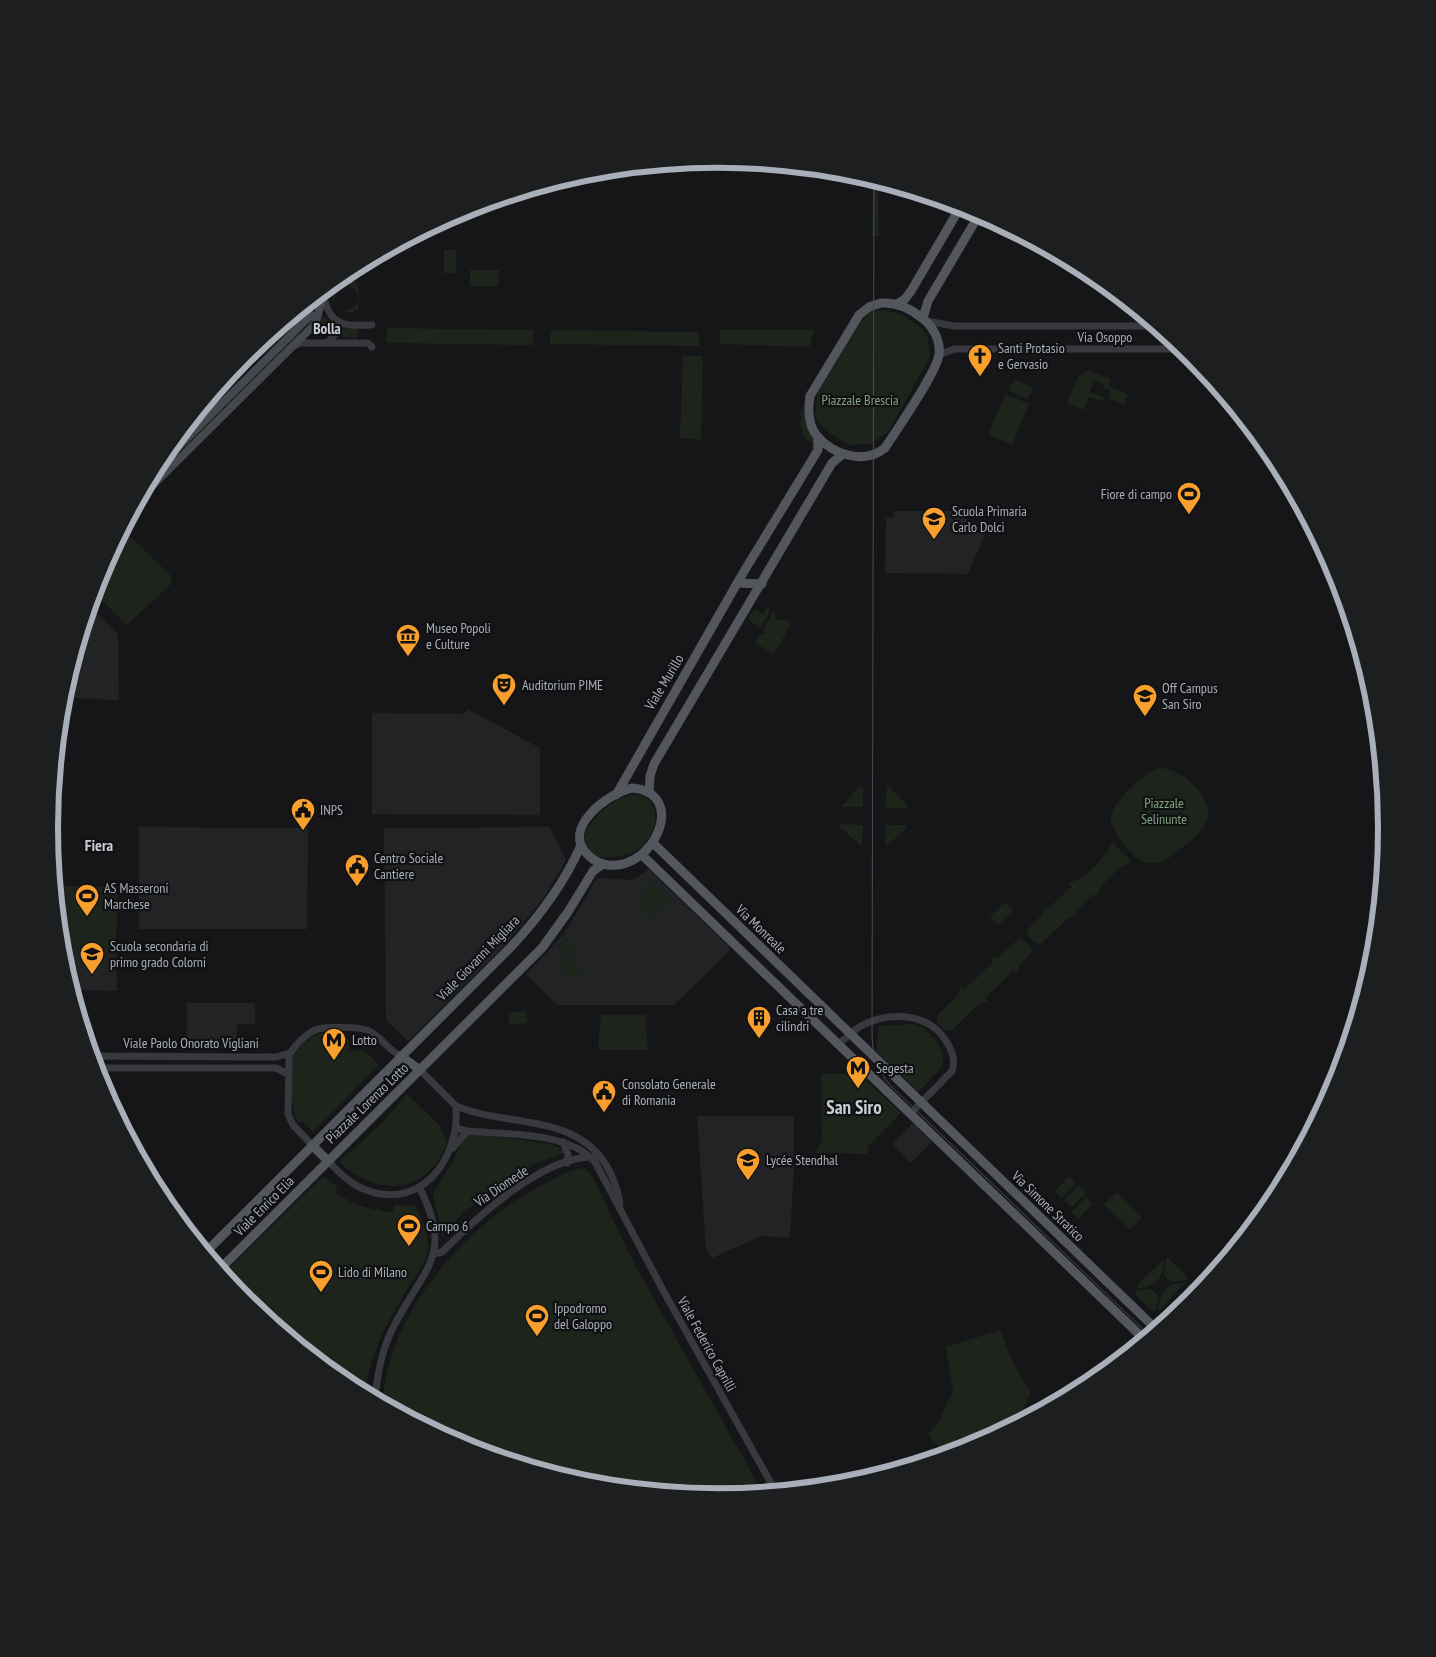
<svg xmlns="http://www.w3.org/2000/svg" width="1436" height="1657" viewBox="0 0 1436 1657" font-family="'PT Sans Narrow',sans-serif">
	<rect width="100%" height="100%" fill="#161618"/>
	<g fill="#222325">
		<path d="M894,511H955L987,530L968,574L885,573L886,518H894Z"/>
		<path d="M89,606L118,634L119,700L70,698L64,692Z"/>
		<path d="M468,709L540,748V815L372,814V713L464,714Z"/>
		<path d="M139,827L308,828L307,929H139Z"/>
		<path d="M550,827L566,860L546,895L504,946L408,1041L386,1020L384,828Z"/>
		<path d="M649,869L731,949L674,1005H557L526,974L564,934L597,878L632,880Z"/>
		<path d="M60,947H116L117,991L71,990Z"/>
		<path d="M187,1003H255V1024H237L236,1049L187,1048Z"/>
		<path d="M697,1116H794V1168L790,1238L762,1236L712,1258L706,1250Z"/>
		<path d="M913,1123L932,1142L911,1163L892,1145Z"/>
	</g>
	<g fill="#1c241c" fill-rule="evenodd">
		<path d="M873,179L878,181L879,236H872Z"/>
		<rect x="444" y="250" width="12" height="23"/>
		<path d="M470,270H499L498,286H470Z"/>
		<path d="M352,277L358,286L359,310H355L353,313L346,312L335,305L332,296L335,281L343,278L345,281ZM346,284L357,291L358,304L346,311L335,304L334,291Z"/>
		<path d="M316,297L298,324L267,354L258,345Z"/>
		<path d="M883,310L902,314L921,328L928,337L930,357L888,432L870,444L850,445L830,434L818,422L815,415L818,393L859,324L871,312Z"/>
		<path d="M321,316L327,318L334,326L331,334L315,332Z"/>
		<path d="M341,328L358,329V339L339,336Z"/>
		<path d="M387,328L534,330L533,345L387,343Z"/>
		<path d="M550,330L699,332V346L550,344Z"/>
		<path d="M720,330H814L809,347L720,344Z"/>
		<path d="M299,332L301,334L228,406L227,404Z"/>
		<path d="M683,356H703L701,440L680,438Z"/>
		<path d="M1089,370L1111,379L1108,386L1128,394L1124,404L1108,399L1111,391L1104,388L1105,385L1094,381L1090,392L1104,397L1102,401L1089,397L1084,410L1067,403L1078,377Z"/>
		<path d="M1014,379L1033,388L1028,399L1009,391Z"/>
		<path d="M1005,394L1029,404L1012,445L988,435Z"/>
		<path d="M223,407L225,409L143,491L148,482Z"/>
		<path d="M803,409C806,424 816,435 814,449L811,448L813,444L801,434L804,432L799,423L802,419L800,412Z"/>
		<path d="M122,535L130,536L170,575L172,580L170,585L128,624L124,623L94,591L100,572L119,536Z"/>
		<path d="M769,604V614L760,628L748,619L754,609L763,614Z"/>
		<path d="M774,609L776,619L788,620L791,624L774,654L755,643L761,633L763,634L765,632L763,630Z"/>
		<path d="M1160,768C1173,769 1184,775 1193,785C1220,813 1208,827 1183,847C1176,852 1169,859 1161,862C1138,871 1115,836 1110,819C1112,803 1144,771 1160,768Z"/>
		<path d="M860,785L863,787V807H841Z"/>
		<path d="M887,785L907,805V808H885Z"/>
		<path d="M633,794C666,797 659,837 637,850C628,856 617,857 607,857C600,858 594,856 590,851C570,831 615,796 633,794Z"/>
		<path d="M841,824L863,825L862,847L840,827Z"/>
		<path d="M885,825H906L907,827L886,847Z"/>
		<path d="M1112,842L1132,862C1118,867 1101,883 1096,897L1093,894L1075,912L1077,915L1068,918L1041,944C1035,944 1026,936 1027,930L1042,915L1045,906L1048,909L1071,887L1068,883C1084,880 1107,857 1112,842Z"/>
		<path d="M652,883L669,900L660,909L644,892Z"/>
		<path d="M54,886L118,887L116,947H60Z"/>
		<path d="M647,897L661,911L653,919L639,905Z"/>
		<path d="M1005,902L1013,910L998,925L990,917Z"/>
		<path d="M566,937L581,952L574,960L558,945Z"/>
		<path d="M1021,937L1033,950L1019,966L1016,974L1013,971L985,998L988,1001L979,1004L951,1031L944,1030L937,1022V1016L958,995L961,987L964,990L993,962L990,958L999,956Z"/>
		<path d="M565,956L581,971L573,980L557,964Z"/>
		<path d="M526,1011L528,1023L509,1025L508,1013Z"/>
		<path d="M601,1015H645L648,1050H601L598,1047Z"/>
		<path d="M915,1024C930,1030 946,1049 943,1066L918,1092L876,1051L879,1026Z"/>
		<path d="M321,1033L339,1034L349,1040V1051H365L379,1065L313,1132L302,1121L298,1122C291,1113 289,1066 294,1056C299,1046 311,1036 321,1033Z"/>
		<path d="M823,1074H859L901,1113L869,1145L867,1154L815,1153L822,1140L821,1076Z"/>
		<path d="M407,1094L440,1126L447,1144C425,1196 378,1197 339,1162L382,1123Z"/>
		<path d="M462,1132C485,1138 555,1139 567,1152L534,1164L466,1210L442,1236L433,1194L459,1150Z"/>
		<path d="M585,1168L590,1172L636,1267L763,1493L718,1498L587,1485L462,1447L383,1404C385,1317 467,1222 543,1185C556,1178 569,1169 585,1168Z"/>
		<path d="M323,1176L338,1187L334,1193L345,1199L348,1198L349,1202L358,1205L376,1210L378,1208L381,1211L393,1212L394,1205H415C423,1220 433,1242 425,1260C421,1269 414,1277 409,1286C387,1323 370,1352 365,1395L346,1385L245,1302L223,1275Z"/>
		<path d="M1069,1176L1076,1183L1062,1198L1055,1191Z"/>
		<path d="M1079,1185L1086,1193L1072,1207L1064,1200Z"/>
		<path d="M1117,1192L1142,1217L1130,1230L1104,1205Z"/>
		<path d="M1086,1197L1093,1204L1078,1219L1071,1213Z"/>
		<path d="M1168,1258L1187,1276L1186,1280L1171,1282L1164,1275L1166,1259Z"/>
		<path d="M1164,1259C1161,1281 1158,1286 1136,1289L1138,1284Z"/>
		<path d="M1186,1282L1161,1309L1158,1310C1161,1288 1165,1285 1186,1282Z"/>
		<path d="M1151,1289L1158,1295L1156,1310L1152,1311L1135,1294L1136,1291Z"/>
		<path d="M1000,1330L1013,1363L1031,1392L1016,1424L974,1447L946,1455L928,1434L939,1421L953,1390L946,1347Z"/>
	</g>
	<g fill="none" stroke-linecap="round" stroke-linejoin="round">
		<g stroke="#37393e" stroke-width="7">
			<path d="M324,297C330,327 346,326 372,325"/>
			<path d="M926,321L954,326H1156"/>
			<path d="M327,343L336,334V321"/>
			<path d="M294,346L301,343H368L372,347"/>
			<path d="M939,355L954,349H1184"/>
			<path d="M839,1044C846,1038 854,1029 863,1025C891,1011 929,1013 946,1041C952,1050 956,1060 952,1071L910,1114"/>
			<path d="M91,1056L276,1057L290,1053"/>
			<path d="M95,1068H276L288,1074"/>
			<path d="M456,1106C509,1128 580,1112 610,1172C615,1183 619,1193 620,1205"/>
			<path d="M456,1128L467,1131C506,1135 568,1131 595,1162L664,1292L776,1492"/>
			<path d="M563,1142L568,1154L567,1163"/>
			<path d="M312,1145L293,1125L288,1114L289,1056C293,1047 304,1036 313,1031C322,1026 363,1026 371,1032C383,1039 389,1051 401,1056"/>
			<path d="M453,1148L467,1131"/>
			<path d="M328,1161C338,1171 348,1182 361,1188C420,1214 460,1160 456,1106L420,1070"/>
			<path d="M434,1254L442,1252C475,1219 543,1156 593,1157"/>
			<path d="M375,1400C377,1376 381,1352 392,1330C421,1270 456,1257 419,1187"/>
		</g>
		<g stroke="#45484e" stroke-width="8">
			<path d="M153,472L311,315"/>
			<path d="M138,500L313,326L316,321L325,290"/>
		</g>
		<g stroke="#53565d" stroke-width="9">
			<path d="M881,303C896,302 910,308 922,318C933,326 941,341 939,355C935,375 898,428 885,448C865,464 835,456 818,437C808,426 808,409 810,396L859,315L869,307Z"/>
			<path d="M897,304L905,299L911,291L961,206"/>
			<path d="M923,318L928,301L980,213"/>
			<path d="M738,583L762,584"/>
			<path d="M632,788C689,793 654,871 608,865C600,864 593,860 588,855C560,829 608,793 632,788Z"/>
			<path d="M649,793L650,776L654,764L832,463L843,454"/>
			<path d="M616,795L743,573L818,450V437"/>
			<path d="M653,843L1157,1330"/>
			<path d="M642,855L1145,1340"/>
			<path d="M401,1056L420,1070"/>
			<path d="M312,1145L328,1161"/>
			<path d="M205,1253L511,947C538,918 565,882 581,845"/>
			<path d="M219,1270L542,948L568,912L593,871L603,864"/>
		</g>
		<path stroke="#4a4d53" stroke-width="1" d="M874,180L872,1032C872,1053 877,1070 891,1086L1150,1336"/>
	</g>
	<defs>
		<symbol id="church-pin" viewBox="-11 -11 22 30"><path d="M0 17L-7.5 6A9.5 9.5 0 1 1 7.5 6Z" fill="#f89f2e" stroke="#111113"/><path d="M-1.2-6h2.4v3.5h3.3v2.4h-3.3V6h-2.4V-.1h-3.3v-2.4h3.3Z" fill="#111"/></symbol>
		<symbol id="stadium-pin" viewBox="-11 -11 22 30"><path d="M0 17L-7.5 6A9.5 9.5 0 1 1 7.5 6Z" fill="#f89f2e" stroke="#111113"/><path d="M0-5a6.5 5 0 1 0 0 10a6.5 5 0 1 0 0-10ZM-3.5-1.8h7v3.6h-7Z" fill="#111"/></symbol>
		<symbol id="school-pin" viewBox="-11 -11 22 30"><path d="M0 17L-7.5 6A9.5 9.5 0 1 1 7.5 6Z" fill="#f89f2e" stroke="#111113"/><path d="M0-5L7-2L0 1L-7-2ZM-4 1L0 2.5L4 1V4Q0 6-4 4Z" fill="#111"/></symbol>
		<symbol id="museum-pin" viewBox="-11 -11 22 30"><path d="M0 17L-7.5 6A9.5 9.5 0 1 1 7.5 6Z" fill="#f89f2e" stroke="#111113"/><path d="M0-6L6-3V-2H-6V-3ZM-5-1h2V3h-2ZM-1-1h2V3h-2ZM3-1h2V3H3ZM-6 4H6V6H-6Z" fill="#111"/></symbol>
		<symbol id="theatre-pin" viewBox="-11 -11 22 30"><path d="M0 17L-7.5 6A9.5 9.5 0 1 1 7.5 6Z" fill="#f89f2e" stroke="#111113"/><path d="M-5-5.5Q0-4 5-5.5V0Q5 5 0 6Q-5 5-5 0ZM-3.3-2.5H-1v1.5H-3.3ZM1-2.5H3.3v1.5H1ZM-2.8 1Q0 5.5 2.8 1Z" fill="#111"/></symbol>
		<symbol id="university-pin" viewBox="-11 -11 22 30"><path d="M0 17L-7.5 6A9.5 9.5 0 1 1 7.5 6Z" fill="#f89f2e" stroke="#111113"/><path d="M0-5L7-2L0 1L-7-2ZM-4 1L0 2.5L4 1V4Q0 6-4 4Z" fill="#111"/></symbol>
		<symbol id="civic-pin" viewBox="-11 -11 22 30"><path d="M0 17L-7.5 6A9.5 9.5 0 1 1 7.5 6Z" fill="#f89f2e" stroke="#111113"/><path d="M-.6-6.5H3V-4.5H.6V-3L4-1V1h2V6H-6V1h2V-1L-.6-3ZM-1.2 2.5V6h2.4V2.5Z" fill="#111"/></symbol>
		<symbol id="building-pin" viewBox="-11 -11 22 30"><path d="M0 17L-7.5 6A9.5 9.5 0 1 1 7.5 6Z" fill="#f89f2e" stroke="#111113"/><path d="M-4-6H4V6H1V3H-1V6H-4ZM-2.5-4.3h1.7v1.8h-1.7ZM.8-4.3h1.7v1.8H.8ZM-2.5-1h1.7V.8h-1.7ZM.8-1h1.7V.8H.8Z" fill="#111"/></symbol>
		<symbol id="metro-pin" viewBox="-11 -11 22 30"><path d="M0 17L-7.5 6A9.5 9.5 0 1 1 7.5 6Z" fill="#f89f2e" stroke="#111113"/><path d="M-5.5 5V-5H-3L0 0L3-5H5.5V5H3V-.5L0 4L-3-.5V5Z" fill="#111"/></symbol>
	</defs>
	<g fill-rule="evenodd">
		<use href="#church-pin" x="966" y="342" width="28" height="38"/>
		<use href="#stadium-pin" x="1175" y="480" width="28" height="38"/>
		<use href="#school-pin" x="920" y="505" width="28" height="38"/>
		<use href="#museum-pin" x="394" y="622" width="28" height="38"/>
		<use href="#theatre-pin" x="490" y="671" width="28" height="38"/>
		<use href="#university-pin" x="1131" y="682" width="28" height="38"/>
		<use href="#civic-pin" x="289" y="796" width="28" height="38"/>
		<use href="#civic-pin" x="343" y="852" width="28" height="38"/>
		<use href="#stadium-pin" x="73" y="882" width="28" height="38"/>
		<use href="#school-pin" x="78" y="940" width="28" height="38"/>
		<use href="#building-pin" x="745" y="1004" width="28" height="38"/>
		<use href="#metro-pin" x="320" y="1026" width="28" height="38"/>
		<use href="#metro-pin" x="844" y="1054" width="28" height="38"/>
		<use href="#civic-pin" x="590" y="1078" width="28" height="38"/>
		<use href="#school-pin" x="734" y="1146" width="28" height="38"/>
		<use href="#stadium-pin" x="395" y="1212" width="28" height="38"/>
		<use href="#stadium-pin" x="307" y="1258" width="28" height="38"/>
		<use href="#stadium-pin" x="523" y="1302" width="28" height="38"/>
	</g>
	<g text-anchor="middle" stroke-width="4.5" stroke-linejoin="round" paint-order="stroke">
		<g font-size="14" fill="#a8afb9" stroke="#111113">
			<text x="1105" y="342">Via Osoppo</text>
			<text transform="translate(664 682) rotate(-59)" y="5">Viale Murillo</text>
			<text transform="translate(761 929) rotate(44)" y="5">Via Monreale</text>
			<text transform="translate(478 958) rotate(-46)" y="5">Viale Giovanni Migliara</text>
			<text x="191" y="1048">Viale Paolo Onorato Vigliani</text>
			<text transform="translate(367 1103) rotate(-44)" y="5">Piazzale Lorenzo Lotto</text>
			<text transform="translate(501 1186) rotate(-34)" y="5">Via Diomede</text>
			<text transform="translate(264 1206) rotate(-45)" y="5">Viale Enrico Elia</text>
			<text transform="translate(1048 1206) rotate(44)" y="5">Via Simone Stratico</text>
			<text transform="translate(707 1344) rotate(61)" y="5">Viale Federico Caprilli</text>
		</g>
		<g font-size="14" fill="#a8afb9" stroke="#111113" text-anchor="start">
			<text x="998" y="353">Santi Protasio<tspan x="998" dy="16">e Gervasio</tspan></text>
			<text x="1172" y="499" text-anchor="end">Fiore di campo</text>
			<text x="952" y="516">Scuola Primaria<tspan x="952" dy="16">Carlo Dolci</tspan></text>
			<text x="426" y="633">Museo Popoli<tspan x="426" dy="16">e Culture</tspan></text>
			<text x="522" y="690">Auditorium PIME</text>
			<text x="1162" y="693">Off Campus<tspan x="1162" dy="16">San Siro</tspan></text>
			<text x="320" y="815">INPS</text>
			<text x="374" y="863">Centro Sociale<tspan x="374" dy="16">Cantiere</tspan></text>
			<text x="104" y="893">AS Masseroni<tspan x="104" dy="16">Marchese</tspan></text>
			<text x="110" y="951">Scuola secondaria di<tspan x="110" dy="16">primo grado Colorni</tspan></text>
			<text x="776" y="1015">Casa a tre<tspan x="776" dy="16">cilindri</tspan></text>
			<text x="352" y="1045">Lotto</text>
			<text x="876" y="1073">Segesta</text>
			<text x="622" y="1089">Consolato Generale<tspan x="622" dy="16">di Romania</tspan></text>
			<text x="766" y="1165">Lycée Stendhal</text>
			<text x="426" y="1231">Campo 6</text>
			<text x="338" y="1277">Lido di Milano</text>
			<text x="554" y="1313">Ippodromo<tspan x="554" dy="16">del Galoppo</tspan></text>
		</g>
		<g font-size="14" fill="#80a47e" stroke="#111113">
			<text x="860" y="405">Piazzale Brescia</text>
			<text x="1164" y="808">Piazzale<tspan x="1164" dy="16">Selinunte</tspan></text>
		</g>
		<g font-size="15" font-weight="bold" fill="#c9cdd5" stroke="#111113">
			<text x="327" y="334">Bolla</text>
		</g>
		<g font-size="16" font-weight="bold" fill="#c9cdd5" stroke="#111113">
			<text x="99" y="851">Fiera</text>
		</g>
		<g font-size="19" font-weight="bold" fill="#c9cdd5" stroke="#111113">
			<text x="854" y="1114">San Siro</text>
		</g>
	</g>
	<path d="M0 0H1436V1657H0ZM58 828a660 660 0 1 1 1320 0a660 660 0 1 1-1320 0Z" fill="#1d1e20" fill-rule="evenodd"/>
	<path fill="none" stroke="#a8afb9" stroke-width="6" d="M58 828a660 660 0 1 1 1320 0a660 660 0 1 1-1320 0Z"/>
</svg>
